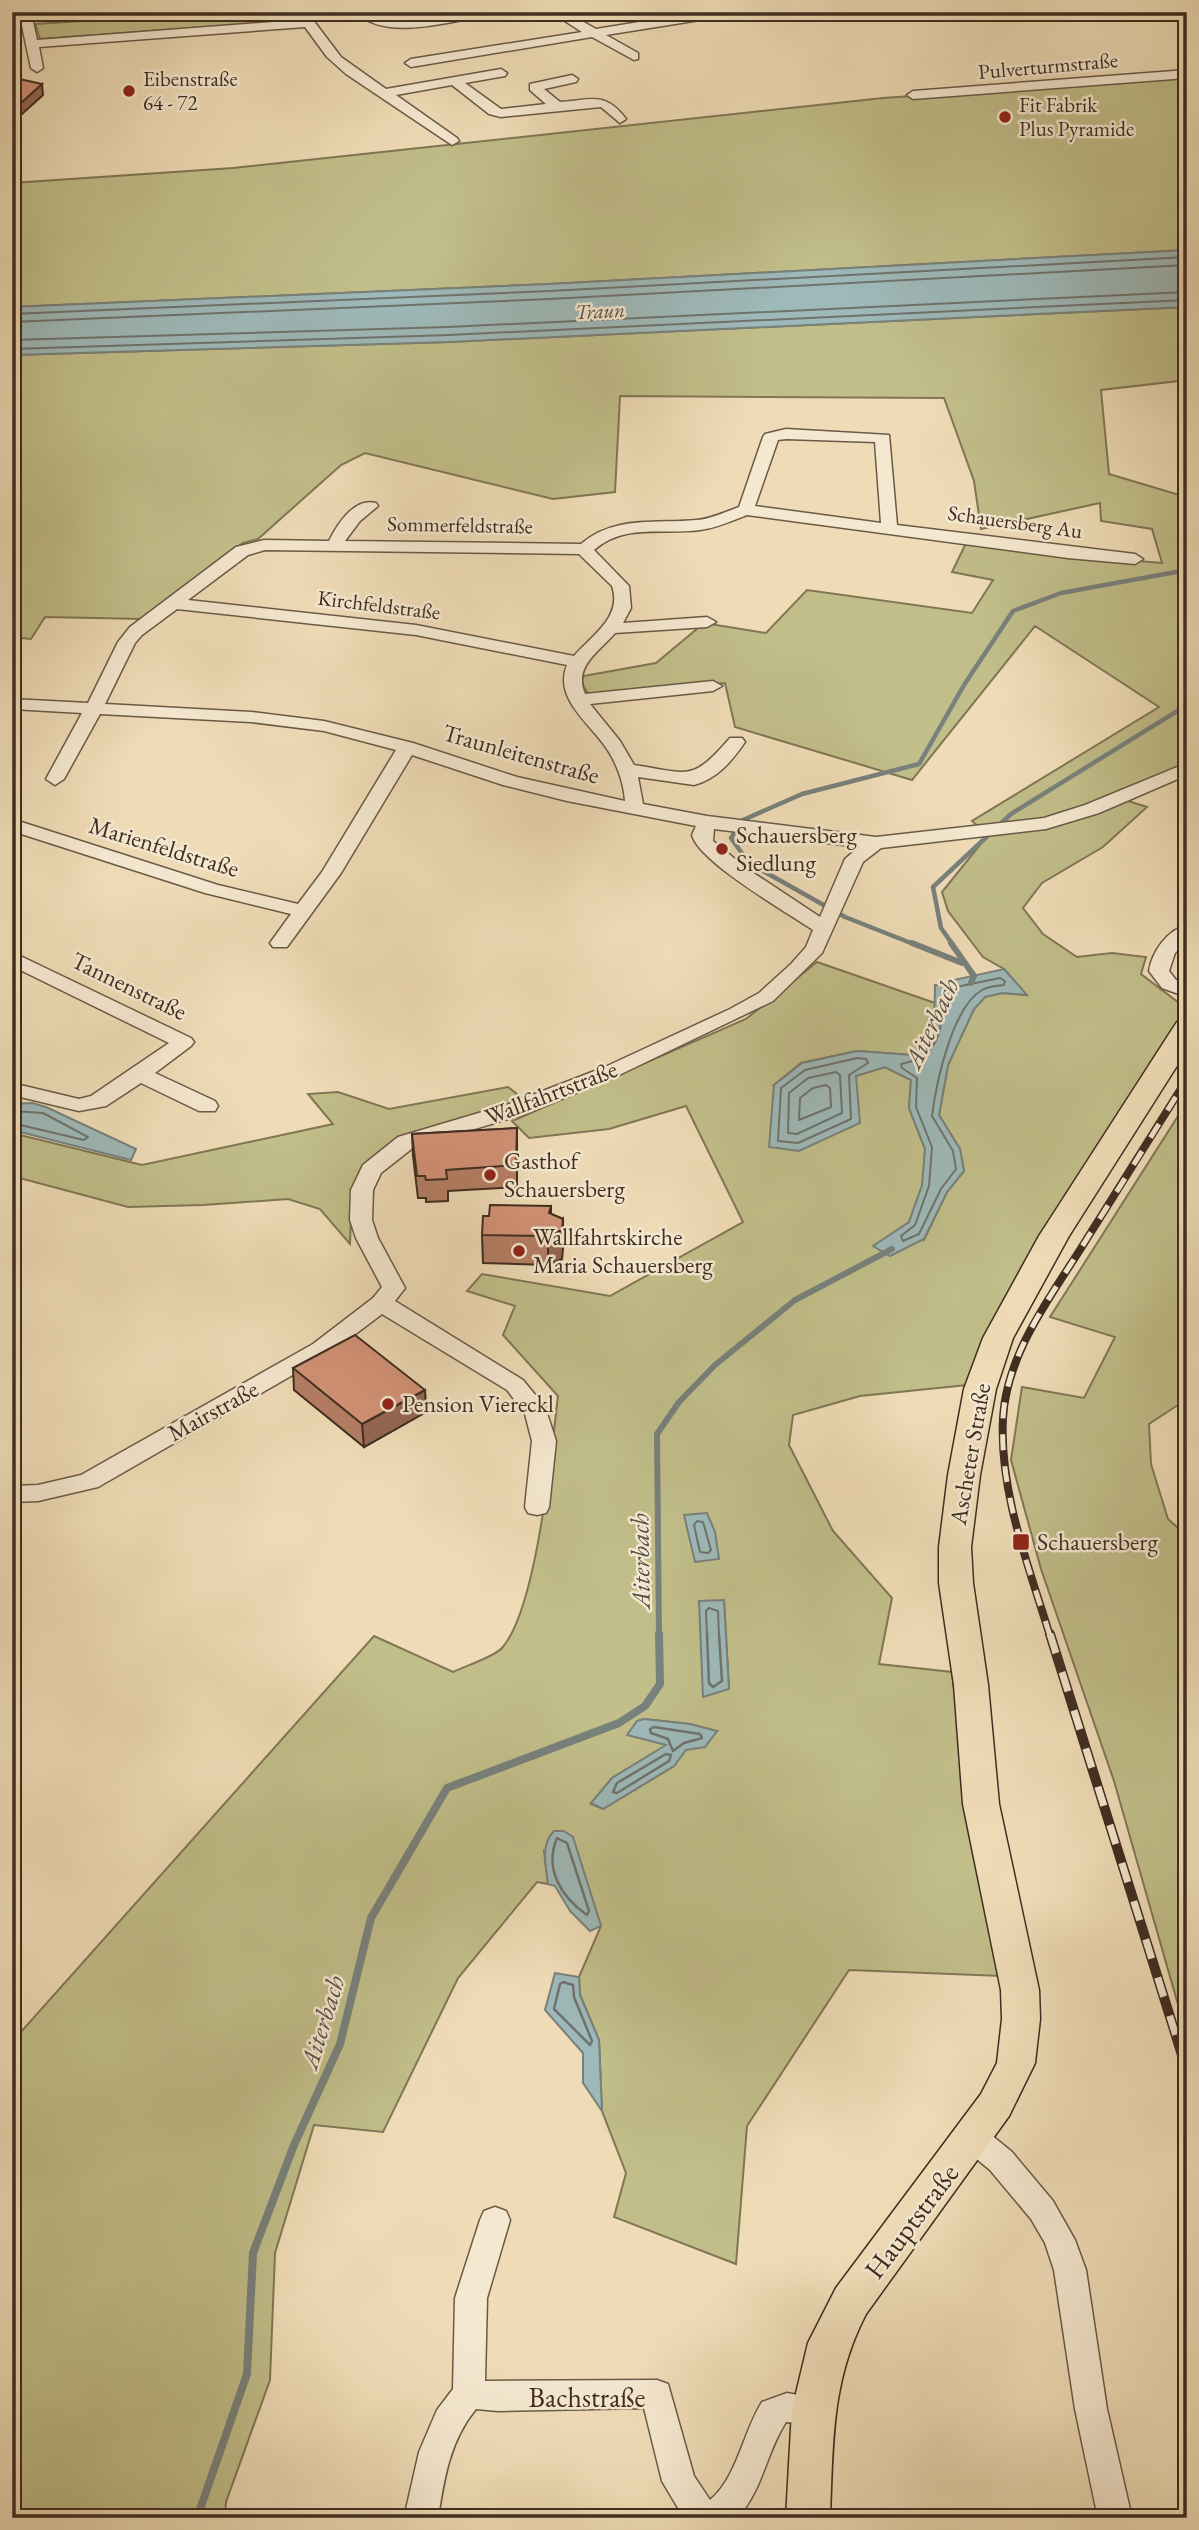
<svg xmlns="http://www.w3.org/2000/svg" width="1199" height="2530" viewBox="0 0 1199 2530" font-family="'EB Garamond',serif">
	<rect width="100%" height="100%" fill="#efdcb7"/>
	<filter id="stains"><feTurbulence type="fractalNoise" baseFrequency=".00286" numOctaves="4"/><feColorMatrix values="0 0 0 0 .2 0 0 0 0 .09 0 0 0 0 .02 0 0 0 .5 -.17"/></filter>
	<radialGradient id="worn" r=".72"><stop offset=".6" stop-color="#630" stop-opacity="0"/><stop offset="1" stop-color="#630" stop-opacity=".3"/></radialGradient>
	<g fill="#c1be89" stroke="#807655" stroke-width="2" fill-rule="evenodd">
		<path d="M97,12H286L293,21L40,39L35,24L97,20Z"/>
		<path d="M1187,77V250L549,284L12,307V183L233,168L883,98Z"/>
		<path d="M1187,307V380L1101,390L1109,474L1176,494L1187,495V767L1116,797L1147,807L1103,847L1042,883L1023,908L1043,934L1077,957L1112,953L1146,957L1141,974L1187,1009L1020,1270L990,1325L967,1385L860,1396L793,1415L789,1445L833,1531L892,1598L879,1664L952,1672L970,1833L1001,1976L849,1970L747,2126L736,2264L614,2217L626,2173L602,2111L599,2040L580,1995L579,1977L601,1926L584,1874L544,1851L548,1884L537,1882L458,1978L383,2132L314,2125L275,2253L270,2380L226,2502L225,2518H12V2042L374,1636L453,1672C465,1666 494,1657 502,1648C537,1608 551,1453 558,1396L503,1335L515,1306L467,1291L482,1274L610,1296L743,1222L686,1106L609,1129L529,1138L512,1121L746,1019L817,962L935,1003L934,1034L912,1055L857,1051L801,1063L774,1085L855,1076L885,1067L911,1080L909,1108L925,1149L923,1185L909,1222L924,1240L947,1192L964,1171L960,1149L939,1115L948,1065L974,1009L985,997L1002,993L1026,995L1004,969L983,957L948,911L942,892L984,840L979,827L972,821L1159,707L1035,626L912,780L735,727L725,683L589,695L578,677L656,663L704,623L766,633L807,590L972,613L993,580L952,572L967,541L1064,555L1162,563L1152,529L1101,521L1100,503L981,529L974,481L944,398L620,396L615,492L553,499L365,453L341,465L258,539L243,543L142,619L45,617L31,639L12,637V355L449,342ZM724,1601L729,1689L699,1602ZM644,1719L690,1724L717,1731L686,1749L674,1766L603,1809L591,1804L612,1778L667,1745L628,1735L637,1721Z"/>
		<path d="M508,1087L525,1100L424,1132L352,1189L350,1244L320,1209L288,1199L203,1205L128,1207L12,1176V1133L142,1165L333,1124L308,1094L338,1092L389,1109Z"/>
		<path d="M1187,1102V1399L1149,1424L1151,1464L1168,1519L1187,1536V2036L1114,1781L1041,1569L1011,1460L1022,1387L1084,1398L1115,1337L1050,1317Z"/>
	</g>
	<g fill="#9eb9b9" stroke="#78817c" stroke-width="2">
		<path d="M1187,250V307L449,342L12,355V307L549,284Z"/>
		<path d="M1004,969L1027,995L1002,993L985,997L974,1009L948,1065L939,1115L960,1149L964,1171L947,1192L924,1239L890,1256L873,1246L909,1222L922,1185L925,1149L909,1108L911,1080L885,1067L856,1076L860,1123L799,1151L769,1147L774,1085L802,1063L857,1051L912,1055L934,1034L935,985L947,986L949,981Z"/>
		<path d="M32,1103L46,1107L136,1149L131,1160L12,1130V1104Z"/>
		<path d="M707,1513L715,1532L719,1559L695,1562L684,1515Z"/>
		<path d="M724,1600L729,1689L703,1697L699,1601Z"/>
		<path d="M644,1719L690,1724L717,1731L705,1747L686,1750L674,1766L603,1809L591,1803L612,1778L666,1745L627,1735L637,1721Z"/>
		<path d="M554,1831H564L573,1837L601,1926L590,1931L570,1911L555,1886L548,1884C546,1866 540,1845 554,1831Z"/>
		<path d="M555,1973L579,1977L580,1995L599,2040L602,2111L583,2083V2053L545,2010Z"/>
	</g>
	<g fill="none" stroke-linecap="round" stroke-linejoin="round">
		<g stroke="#6e736d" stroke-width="2">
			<path d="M12,314L550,291L1187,257"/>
			<path d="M12,322L550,299L1187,265"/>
			<path d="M12,340L448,327L1187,292"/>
			<path d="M12,349L449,335L1187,300"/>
			<path d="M1000,978L1005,981L1004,985C997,986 989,986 982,990C952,1007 936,1084 932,1116L953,1151L956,1169L941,1189L919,1234L903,1241L901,1236L915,1225L929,1186L932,1147L916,1107L917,1078L902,1068L901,1064C942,1056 941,1028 944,994L956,987Z"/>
			<path d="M857,1058L866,1059L868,1063L849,1075L851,1119L798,1143L778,1141L781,1088L805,1070Z"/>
			<path d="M836,1072L840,1075L842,1113L797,1134L788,1133L789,1093L808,1078Z"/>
			<path d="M826,1085L830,1088L831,1107L799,1120L800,1098L813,1088Z"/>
			<path d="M12,1111L43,1113L88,1137L84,1140L12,1123"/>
			<path d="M697,1521L703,1522L711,1550L708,1553L700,1552L694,1525Z"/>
			<path d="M707,1636L706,1611L709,1608L718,1611L719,1636"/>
		</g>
		<g stroke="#6e736d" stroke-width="2.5">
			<path d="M707,1634L709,1683L713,1687L722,1681L719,1634"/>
			<path d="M654,1727L700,1734L702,1738L684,1743L673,1751L668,1739L651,1733L650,1729Z"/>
			<path d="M666,1754L671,1755L669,1761L617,1793L613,1792L617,1783Z"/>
			<path d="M557,1838L567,1843L589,1911L587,1915C561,1897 544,1869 557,1838Z"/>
			<path d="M563,1982L573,1985L574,1997L592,2041L590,2045L554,2009L560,1984Z"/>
		</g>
		<g stroke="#78817c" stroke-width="4.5">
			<path d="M916,945L845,917L749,863L731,838L743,820L802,794L919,764L964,685L1013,611L1061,593L1187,570"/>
			<path d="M953,945L941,928L933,887L1011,814L1187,705"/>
		</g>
		<g stroke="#78817c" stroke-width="6">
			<path d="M912,943L962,963"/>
			<path d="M951,943L974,976L971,983"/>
			<path d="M659,1636L657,1434L679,1402L715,1365L795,1300L892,1249"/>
		</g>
		<path stroke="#78817c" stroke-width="8" d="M197,2518L247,2374L253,2253L294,2145L340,2044L371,1918L447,1788L619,1723L645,1706L660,1684L659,1634"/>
		<defs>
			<g id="minor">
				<path d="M19,12H31L37,40L300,20L295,12H307L341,57L386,89L501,69L507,73L505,76L465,83L501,109L546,104L530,90V84L572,75L578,79L576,82L544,89L560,102C591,100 605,91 626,119L620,123L601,107L501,117L489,114L452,85L396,95L457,138L459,141L452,145L346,74L327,57L305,27L39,47L43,68L37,72L31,68Z"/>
				<path d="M356,12C371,12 378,19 392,22L461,12H493L487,16C448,21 386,42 356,12Z"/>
				<path d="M551,12H566L596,29L701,12H731L725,16L606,35L638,53V59L634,60L592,37L411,67L405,63L411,59L582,32Z"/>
				<path d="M1187,70V78L913,99L907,95L913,91Z"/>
				<path d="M786,429L889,435L897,525L1135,554L1143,559L1135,564L1068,558L747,515C732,521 716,528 700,530C662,535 625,523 594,550L629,586L631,608L623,623L707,617L716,622L707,627L615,633C599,652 573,666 585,694L713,681L722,686L713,691L590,704L620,741L634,765C689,773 691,783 730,738H742L745,742C732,761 717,779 694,785L638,777L643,804L707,816L876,837L1044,818L1085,805L1187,763V775L1099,813L1046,829L881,848L863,862L822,953L773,1001L619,1075L525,1114L414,1147L381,1173L373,1190L372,1220L378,1238L405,1288L395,1301L523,1380L545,1407L556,1441L549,1507L546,1513L537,1515L528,1513L525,1507L532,1441L525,1414L507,1390L382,1314L329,1354L98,1487L38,1501L12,1502V1486L38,1485L81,1475L313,1344L373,1298L382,1287L356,1238L350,1220L351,1190L363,1165L398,1137L509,1104L605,1067L730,1009L759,993L791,964L806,947L813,930C788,913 699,862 692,835L696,826L567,801L503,785L412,755L341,873L287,947H273L270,943L291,914L205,893L12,831V819L218,885L298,904L322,872L396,750L324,731L251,722L100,714L64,779L55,785L46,779L82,713L12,709V699L88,703L118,642L130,627L236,547L264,540L329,541C337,525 354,497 376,503L378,506L360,521L345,541L581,544C615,515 656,524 697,520C711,519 725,512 739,507L763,437L765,434ZM786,439L875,442L881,523L755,506L778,440ZM265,550L579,554L612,586C623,617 591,636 574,656L416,625L188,600L248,555ZM177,609L416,635L567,665C553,699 591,724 607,749C617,764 624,784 625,801L517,777L413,743L324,721L251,712L105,704L135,643L142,635ZM714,829L859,847L845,859L820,917L746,868L713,841Z"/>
				<path d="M1187,925V941L1175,953L1169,971L1176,980L1187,984V997L1162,988L1149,971C1152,952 1167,930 1187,925Z"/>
				<path d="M12,952L191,1038L194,1042L191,1046L155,1073L215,1101L218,1106L215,1111H199L141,1083L106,1106L79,1111L12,1095V1083L79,1099L91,1096L169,1043L12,966Z"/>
				<path d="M973,2126L984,2129L1012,2152L1053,2201L1075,2240L1086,2270L1107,2409L1132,2518H1098L1075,2409L1054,2270L1045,2243L1031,2219L990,2170L962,2147L958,2138L962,2129Z"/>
				<path d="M495,2207L506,2211L510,2220L487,2298L485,2381L657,2380L668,2384L694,2476L710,2500C737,2478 743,2432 762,2402L787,2393L825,2400L829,2410L825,2420L813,2424L786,2422C766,2453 763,2490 737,2518H684L662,2481L644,2408L498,2411L476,2409C450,2440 444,2479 438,2518H404L419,2452L437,2410L453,2389L455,2298L480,2220L484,2211Z"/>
			</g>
			<path id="major" d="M1187,1020V1050L1069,1236L1013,1338L996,1389L980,1475L971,1547L973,1583L988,1685L999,1804L1039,1990L1040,2019L1035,2063L1009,2116L866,2314C831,2381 833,2444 830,2518H786L792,2410L808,2343L836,2288L981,2094L997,2063L1002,2019L1001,1990L963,1804L954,1685L939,1583V1547L948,1475L964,1389L983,1338L1039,1236L1173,1028L1177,1022Z"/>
		</defs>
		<use href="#minor" stroke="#6a5946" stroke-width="3"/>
		<use href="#major" stroke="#3e2d21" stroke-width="3"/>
		<use href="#minor" fill="#f5e8d0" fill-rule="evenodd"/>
		<use href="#major" fill="#efdcb7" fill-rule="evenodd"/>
		<defs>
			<path id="rail-far1" d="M1050,1636C1029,1567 999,1492 1003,1418C1007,1350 1054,1293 1088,1237C1121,1185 1154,1132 1187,1079"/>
			<path id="rail" d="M1050,1634L1187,2071"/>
		</defs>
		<use href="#rail-far1" stroke="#3e2d21" stroke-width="8"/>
		<use href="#rail" stroke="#3e2d21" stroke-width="10"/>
		<use href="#rail-far1" stroke="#f5e8d0" stroke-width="5" stroke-dasharray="16" stroke-linecap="butt"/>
		<use href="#rail" stroke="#f5e8d0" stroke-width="7" stroke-dasharray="20" stroke-linecap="butt"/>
	</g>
	<g fill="#b57e66" stroke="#3e2d21" stroke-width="2">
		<path d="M517,1128V1187L448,1191V1201L426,1202V1198H418L413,1156L412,1134Z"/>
		<path d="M551,1206V1214L563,1219L562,1259L548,1265L483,1263L482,1235Z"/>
		<path d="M293,1368L425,1390L426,1412L364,1447L294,1390Z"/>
	</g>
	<g fill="#946653" stroke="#3e2d21" stroke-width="2">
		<path d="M42,84L43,95L12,123V111Z"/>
		<path d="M551,1206V1235L563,1219V1248L562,1259L548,1265V1236Z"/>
		<path d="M425,1390L426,1412L364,1447L362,1424Z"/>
	</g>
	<g fill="#d39277" stroke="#3e2d21" stroke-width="2">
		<path d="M15,78L42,84L12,111V79Z"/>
		<path d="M517,1128L516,1165L446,1170L447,1179L426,1180L425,1176H417L412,1134Z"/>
		<path d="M490,1205L551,1206L549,1213L563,1219L562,1230L548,1236L482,1235L483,1216H489Z"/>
		<path d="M355,1335L425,1390L362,1424L293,1368Z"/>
	</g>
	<g fill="#8f2418" stroke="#f5e8d0" stroke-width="2.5">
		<circle cx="129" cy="91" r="7"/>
		<circle cx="1005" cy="117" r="7"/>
		<circle cx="722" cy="849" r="7"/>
		<circle cx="490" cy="1175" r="7"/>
		<circle cx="519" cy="1251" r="7"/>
		<circle cx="388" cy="1404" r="7"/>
		<rect x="1012" y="1533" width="18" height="18" rx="3.5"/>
	</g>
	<g text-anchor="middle" stroke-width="5" stroke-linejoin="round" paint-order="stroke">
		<g font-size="21" fill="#3e2d21" stroke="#f5e8d0">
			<text transform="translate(1048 66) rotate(-5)" y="7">Pulverturmstraße</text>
			<text transform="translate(1015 522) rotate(8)" y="7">Schauersberg Au</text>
			<text transform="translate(460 525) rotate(1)" y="7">Sommerfeldstraße</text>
			<text transform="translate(379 605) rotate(7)" y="7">Kirchfeldstraße</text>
		</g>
		<g font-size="21" fill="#3e2d21" stroke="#f5e8d0" text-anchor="start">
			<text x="143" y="86">Eibenstraße<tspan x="143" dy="24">64 - 72</tspan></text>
			<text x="1019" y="112">Fit Fabrik<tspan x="1019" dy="24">Plus Pyramide</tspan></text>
		</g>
		<g font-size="21" font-style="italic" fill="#565047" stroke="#f5e8d0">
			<text transform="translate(600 311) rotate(-3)" y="7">Traun</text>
		</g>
		<g font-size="24" fill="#3e2d21" stroke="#f5e8d0">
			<text transform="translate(521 754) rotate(16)" y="8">Traunleitenstraße</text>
			<text transform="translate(164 847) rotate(17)" y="8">Marienfeldstraße</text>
			<text transform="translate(129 986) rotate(26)" y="8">Tannenstraße</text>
			<text transform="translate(551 1093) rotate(-21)" y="8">Wallfahrtstraße</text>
			<text transform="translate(213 1411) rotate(-29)" y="8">Mairstraße</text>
			<text transform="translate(970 1454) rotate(-80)" y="8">Ascheter Straße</text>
		</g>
		<g font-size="24" fill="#3e2d21" stroke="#f5e8d0" text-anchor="start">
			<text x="736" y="843">Schauersberg<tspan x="736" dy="28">Siedlung</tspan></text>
			<text x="504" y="1169">Gasthof<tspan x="504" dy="28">Schauersberg</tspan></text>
			<text x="533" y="1245">Wallfahrtskirche<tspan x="533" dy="28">Maria Schauersberg</tspan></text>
			<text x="402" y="1412">Pension Viereckl</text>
			<text x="1037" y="1550">Schauersberg</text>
		</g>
		<g font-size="26" font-style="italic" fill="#565047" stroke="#f5e8d0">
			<text transform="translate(931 1023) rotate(-65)" y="9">Aiterbach</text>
			<text transform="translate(640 1561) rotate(-91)" y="9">Aiterbach</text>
			<text transform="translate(322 2022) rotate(-73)" y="9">Aiterbach</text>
		</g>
		<g font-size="28" fill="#3e2d21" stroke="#f5e8d0">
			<text transform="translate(911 2221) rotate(-53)" y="10">Hauptstraße</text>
			<text x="587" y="2407">Bachstraße</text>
		</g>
	</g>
	<rect width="1199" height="2530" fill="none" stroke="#efdcb7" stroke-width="42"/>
	<rect x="14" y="14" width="1171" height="2502" fill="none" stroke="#3e2d21" stroke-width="3.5"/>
	<rect x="21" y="21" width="1157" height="2488" fill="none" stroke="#3e2d21" stroke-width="2"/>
	<rect width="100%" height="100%" filter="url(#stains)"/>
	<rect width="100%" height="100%" fill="url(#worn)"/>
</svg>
